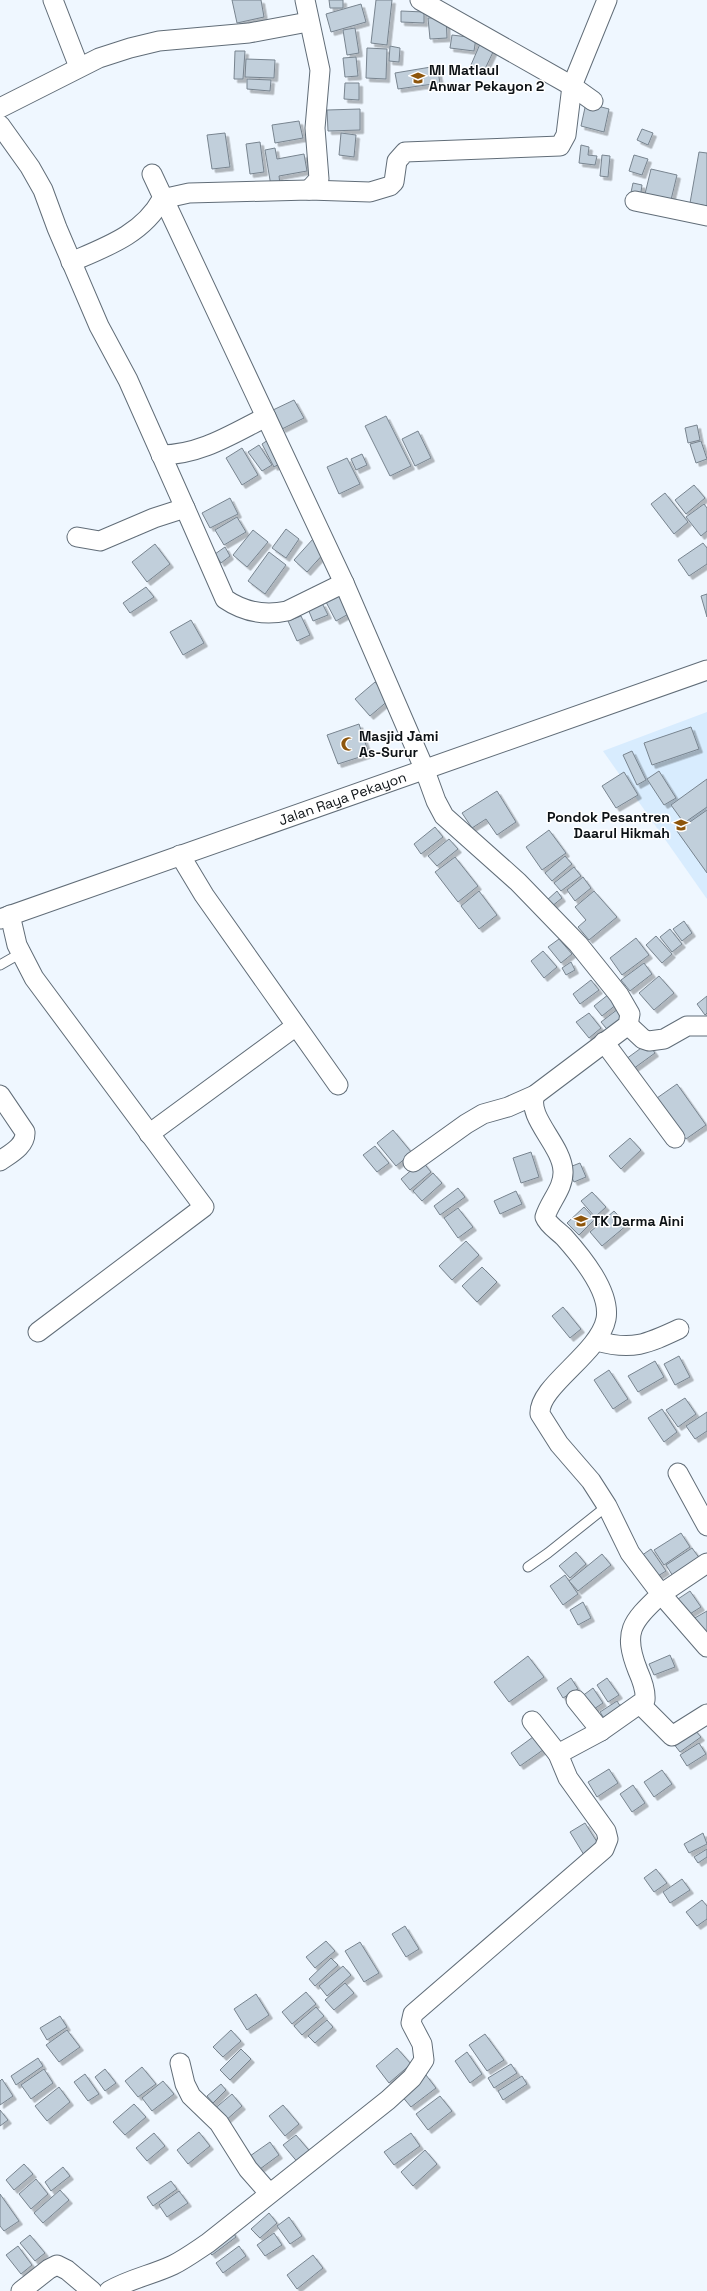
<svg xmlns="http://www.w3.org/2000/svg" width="707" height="2291" viewBox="0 0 707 2291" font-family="'Space Grotesk',sans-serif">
	<defs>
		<filter id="shadow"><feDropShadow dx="3.5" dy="3.5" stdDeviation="0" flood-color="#0004"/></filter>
	</defs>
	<rect width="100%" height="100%" fill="#eff7ff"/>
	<path fill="#d8ecfe" d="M707,712V899L603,751Z"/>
	<g fill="#c1cfdb" stroke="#78848f" filter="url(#shadow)">
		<path d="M232,0H261L264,17L237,23Z"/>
		<path d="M329,0H343V8H330Z"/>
		<path d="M376,0H392L387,45L371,43Z"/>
		<path d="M361,4L366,22L331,32L326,14Z"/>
		<path d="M401,11L424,12V23L401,22Z"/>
		<path d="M446,17L447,38L430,39L428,18Z"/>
		<path d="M355,28L359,53L347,55L343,30Z"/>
		<path d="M452,35L476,38L474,51L450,48Z"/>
		<path d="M480,44L494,50L484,71L471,65Z"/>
		<path d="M390,46L400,48L399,62L389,61Z"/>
		<path d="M367,48L387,49L386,79L366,78Z"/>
		<path d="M235,51H245L243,79H234Z"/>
		<path d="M356,57L358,76L345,77L343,58Z"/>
		<path d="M246,59L275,60L274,78L245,77Z"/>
		<path d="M437,66L440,83L398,89L395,73Z"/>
		<path d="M247,79L271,80L270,91L247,89Z"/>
		<path d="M345,83H359V100L344,99Z"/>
		<path d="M586,103L609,109L604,132L581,126Z"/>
		<path d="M360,109V130L328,131L327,110Z"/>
		<path d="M299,121L303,138L275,143L272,125Z"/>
		<path d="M642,129L653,133L648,145L637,140Z"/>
		<path d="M225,133L230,167L212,169L207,135Z"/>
		<path d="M341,133L356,135L354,157L339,155Z"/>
		<path d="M260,142L264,172L250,174L246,144Z"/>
		<path d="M581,145L589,147L588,155L597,156L595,165L579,163Z"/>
		<path d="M275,148L277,159L304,154L307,171L279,176L280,184L271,186L265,150Z"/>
		<path d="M699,152L707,153V206L690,203Z"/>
		<path d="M602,155L610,156L608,177L600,176Z"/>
		<path d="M634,155L648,159L642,175L629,171Z"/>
		<path d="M651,169L677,175L670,204L644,198Z"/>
		<path d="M633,183L642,185L640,199L630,197Z"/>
		<path d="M294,400L304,418L282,429L273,410Z"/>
		<path d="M386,416L411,466L390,476L365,426Z"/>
		<path d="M697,425L700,440L688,443L685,428Z"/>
		<path d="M418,431L431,458L415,466L402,439Z"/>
		<path d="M271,438L284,461L274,467L262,444Z"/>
		<path d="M701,441L707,459L696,463L690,444Z"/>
		<path d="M259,445L272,465L262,471L248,452Z"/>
		<path d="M242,448L258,475L242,485L226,458Z"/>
		<path d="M362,454L367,465L356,470L351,459Z"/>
		<path d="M347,458L360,484L339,494L327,467Z"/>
		<path d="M694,485L705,498L686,514L675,500Z"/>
		<path d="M665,493L688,522L674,534L651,504Z"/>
		<path d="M230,498L238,514L210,528L202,513Z"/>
		<path d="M704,504L707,508V531L701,536L686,517Z"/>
		<path d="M237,517L246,532L224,545L215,530Z"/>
		<path d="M286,529L299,539L286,558L272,548Z"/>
		<path d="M253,530L268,542L247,567L233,555Z"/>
		<path d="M313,539L326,551L307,572L294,560Z"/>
		<path d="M703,543L707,548V564L689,576L678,560Z"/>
		<path d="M155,544L170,564L147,582L132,562Z"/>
		<path d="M225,547L230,556L221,563L215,554Z"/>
		<path d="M269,552L286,565L265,594L248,581Z"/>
		<path d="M146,587L154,597L130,613L123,603Z"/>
		<path d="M342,593L352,612L336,621L326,602Z"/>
		<path d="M707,594V617L701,596Z"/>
		<path d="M322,603L328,615L313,621L308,609Z"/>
		<path d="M301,616L310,635L297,641L288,621Z"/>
		<path d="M191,620L204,643L183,655L170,632Z"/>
		<path d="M375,682L390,699L370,716L355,699Z"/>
		<path d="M359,724L369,754L338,764L327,735Z"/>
		<path d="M691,727L699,749L652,765L644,743Z"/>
		<path d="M632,751L646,780L637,785L623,755Z"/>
		<path d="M659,771L676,798L664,805L647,779Z"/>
		<path d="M624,772L638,795L616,808L602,786Z"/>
		<path d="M707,779V807L684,823L671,805Z"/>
		<path d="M497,791L516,822L497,835L486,819L472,828L462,813Z"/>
		<path d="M707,810V873L677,831Z"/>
		<path d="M435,827L443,837L421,854L414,844Z"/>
		<path d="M549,830L566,853L542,870L526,847Z"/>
		<path d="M449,839L458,849L437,866L428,856Z"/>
		<path d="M565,856L572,864L552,881L545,873Z"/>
		<path d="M455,857L478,886L458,902L435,872Z"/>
		<path d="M574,867L581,876L561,891L554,883Z"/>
		<path d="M583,877L591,888L575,901L567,890Z"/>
		<path d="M479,891L497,915L479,929L461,906Z"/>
		<path d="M557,891L562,898L551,907L546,901Z"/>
		<path d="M594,891L617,917L589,940L578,927L586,920L575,907Z"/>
		<path d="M684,921L692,933L682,941L673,929Z"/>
		<path d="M670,929L682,944L672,952L660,937Z"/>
		<path d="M656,936L672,954L662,963L646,945Z"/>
		<path d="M636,938L649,955L622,975L610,958Z"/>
		<path d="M559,939L572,954L561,963L548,947Z"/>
		<path d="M543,951L557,967L544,978L531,961Z"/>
		<path d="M571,962L575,970L566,975L562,968Z"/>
		<path d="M644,963L652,974L630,991L621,980Z"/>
		<path d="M659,976L674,993L654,1010L639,993Z"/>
		<path d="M591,980L599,990L580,1004L573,994Z"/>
		<path d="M609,994L617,1004L602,1016L594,1006Z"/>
		<path d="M707,996V1013L705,1015L697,1004Z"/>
		<path d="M618,1009L627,1021L611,1034L601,1022Z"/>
		<path d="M589,1013L601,1028L589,1038L576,1022Z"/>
		<path d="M648,1043L655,1053L633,1069L626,1059Z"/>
		<path d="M677,1084L706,1125L686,1139L657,1098Z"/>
		<path d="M393,1130L412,1153L396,1166L377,1143Z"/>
		<path d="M630,1138L641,1150L621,1169L609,1156Z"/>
		<path d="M375,1146L389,1163L377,1172L363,1155Z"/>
		<path d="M531,1152L539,1177L521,1183L513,1158Z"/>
		<path d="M422,1161L431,1172L410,1190L401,1179Z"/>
		<path d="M580,1163L586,1177L574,1182L567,1168Z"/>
		<path d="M433,1173L442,1183L422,1201L413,1191Z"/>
		<path d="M458,1188L465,1197L440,1215L434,1206Z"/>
		<path d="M516,1191L522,1204L500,1214L494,1201Z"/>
		<path d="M592,1192L606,1207L595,1217L581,1201Z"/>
		<path d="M584,1207L595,1219L579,1235L567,1223Z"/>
		<path d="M458,1208L473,1227L458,1238L444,1218Z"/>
		<path d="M614,1211L627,1225L602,1246L590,1232Z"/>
		<path d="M466,1241L479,1255L452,1280L439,1266Z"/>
		<path d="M482,1267L497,1282L477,1302L462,1286Z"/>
		<path d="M563,1307L581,1329L570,1338L552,1316Z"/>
		<path d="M679,1356L690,1377L675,1385L664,1364Z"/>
		<path d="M655,1361L664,1377L638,1392L628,1376Z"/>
		<path d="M609,1370L628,1399L613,1409L594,1380Z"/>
		<path d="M685,1398L696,1414L678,1427L666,1410Z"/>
		<path d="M662,1409L677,1432L664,1442L648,1418Z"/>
		<path d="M707,1412V1431L695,1439L686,1426Z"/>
		<path d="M681,1533L690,1547L664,1565L654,1550Z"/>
		<path d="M692,1548L703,1563L676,1581L666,1565Z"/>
		<path d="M651,1549L666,1571L653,1579L638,1558Z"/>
		<path d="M576,1552L586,1564L570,1578L559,1566Z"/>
		<path d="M602,1554L611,1565L578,1591L569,1581Z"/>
		<path d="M565,1575L578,1594L563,1605L550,1586Z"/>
		<path d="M690,1591L701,1607L685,1617L675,1601Z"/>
		<path d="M583,1602L591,1618L578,1625L570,1610Z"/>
		<path d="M707,1611V1637L693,1619Z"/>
		<path d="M670,1655L675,1667L654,1675L649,1664Z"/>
		<path d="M528,1656L544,1677L509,1702L494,1682Z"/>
		<path d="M571,1678L578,1689L563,1698L557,1688Z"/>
		<path d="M607,1678L619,1695L608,1702L597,1685Z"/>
		<path d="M593,1688L603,1703L591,1711L581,1697Z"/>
		<path d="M617,1701L624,1712L607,1723L600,1712Z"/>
		<path d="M694,1729L701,1737L680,1752L673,1743Z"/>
		<path d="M533,1737L543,1750L520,1766L511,1753Z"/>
		<path d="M699,1743L706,1754L687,1766L680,1755Z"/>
		<path d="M609,1769L618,1783L597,1797L588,1782Z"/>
		<path d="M662,1770L672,1784L654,1797L644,1782Z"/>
		<path d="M633,1785L645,1803L632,1812L620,1794Z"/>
		<path d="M585,1823L599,1845L584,1855L570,1832Z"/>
		<path d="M703,1833L707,1844L689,1853L684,1844Z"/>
		<path d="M707,1849V1857L698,1863L694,1857Z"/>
		<path d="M656,1869L667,1883L654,1892L644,1878Z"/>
		<path d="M682,1879L690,1890L670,1903L663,1892Z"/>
		<path d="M702,1900L707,1906V1919L697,1926L686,1912Z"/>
		<path d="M405,1926L419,1949L406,1957L392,1934Z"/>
		<path d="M326,1941L335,1951L315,1968L306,1957Z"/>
		<path d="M360,1942L379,1973L364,1982L345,1951Z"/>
		<path d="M331,1958L338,1965L315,1986L309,1979Z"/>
		<path d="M343,1966L351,1975L327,1996L319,1986Z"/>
		<path d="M345,1983L354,1993L334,2010L325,2000Z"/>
		<path d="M306,1992L316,2004L292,2024L282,2012Z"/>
		<path d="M256,1994L269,2015L247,2030L234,2009Z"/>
		<path d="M316,2007L324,2016L302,2035L294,2026Z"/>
		<path d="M60,2016L67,2027L47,2040L40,2028Z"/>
		<path d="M327,2020L333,2027L315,2043L308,2036Z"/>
		<path d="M67,2030L80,2047L59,2062L46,2045Z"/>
		<path d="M231,2030L241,2041L223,2057L213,2047Z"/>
		<path d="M485,2034L504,2060L487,2071L469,2045Z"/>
		<path d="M397,2048L411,2064L389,2083L376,2066Z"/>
		<path d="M241,2049L251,2059L230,2080L220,2070Z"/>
		<path d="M467,2052L482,2074L470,2083L455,2061Z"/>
		<path d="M38,2058L43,2066L16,2085L11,2076Z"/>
		<path d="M511,2064L517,2073L494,2088L488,2078Z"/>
		<path d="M142,2067L156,2084L138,2097L125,2081Z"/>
		<path d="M44,2069L53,2083L31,2099L21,2085Z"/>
		<path d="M105,2069L116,2083L105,2091L95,2077Z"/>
		<path d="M85,2074L99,2094L88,2101L74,2082Z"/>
		<path d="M426,2075L436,2088L411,2107L401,2095Z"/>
		<path d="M522,2076L527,2084L503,2100L498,2091Z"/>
		<path d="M2,2079L13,2096L0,2105V2081Z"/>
		<path d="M163,2081L174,2094L152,2111L142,2098Z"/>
		<path d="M221,2084L226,2090L213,2103L207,2096Z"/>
		<path d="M59,2087L70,2102L47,2121L35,2106Z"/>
		<path d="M232,2094L242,2106L224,2122L213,2110Z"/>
		<path d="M440,2096L452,2111L428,2130L416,2114Z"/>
		<path d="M134,2104L146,2117L125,2135L113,2122Z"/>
		<path d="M283,2105L299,2124L285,2136L269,2116Z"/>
		<path d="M0,2110L8,2120L0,2126Z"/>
		<path d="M199,2132L210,2146L188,2164L177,2150Z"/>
		<path d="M154,2133L165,2146L147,2161L136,2148Z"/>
		<path d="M411,2133L420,2146L394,2165L384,2152Z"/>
		<path d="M296,2135L313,2155L300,2165L283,2145Z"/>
		<path d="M270,2142L279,2155L260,2169L250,2156Z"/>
		<path d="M425,2150L437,2164L413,2186L401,2172Z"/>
		<path d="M24,2164L33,2174L14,2190L6,2180Z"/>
		<path d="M63,2167L70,2176L51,2191L45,2182Z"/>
		<path d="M36,2179L48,2194L31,2209L19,2194Z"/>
		<path d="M171,2181L177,2189L153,2206L147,2197Z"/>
		<path d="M60,2190L69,2200L43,2223L34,2213Z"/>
		<path d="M179,2191L188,2203L167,2217L159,2205Z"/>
		<path d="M0,2194L19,2221L4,2231L0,2226Z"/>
		<path d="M269,2213L277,2223L260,2238L251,2229Z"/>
		<path d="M289,2217L302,2236L290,2244L277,2226Z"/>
		<path d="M230,2228L236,2237L212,2255L205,2247Z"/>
		<path d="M274,2233L282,2245L265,2256L257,2245Z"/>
		<path d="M30,2235L45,2253L35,2261L20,2243Z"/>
		<path d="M18,2246L32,2265L21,2274L6,2255Z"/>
		<path d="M239,2246L246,2256L223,2273L216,2263Z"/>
		<path d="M313,2255L323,2268L297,2289L287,2275Z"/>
	</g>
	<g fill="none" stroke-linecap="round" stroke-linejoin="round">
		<defs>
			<g id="service">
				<path d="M0,965L21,953"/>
				<path d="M528,1567L548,1553L607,1506"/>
			</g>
			<g id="minor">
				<path d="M53,0L79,67"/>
				<path d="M305,0L320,70L315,128L319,179L309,190"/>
				<path d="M420,0L572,86L593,101"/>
				<path d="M0,108L99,58L130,48L159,41L249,33L308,22"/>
				<path d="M0,125L30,167L43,190L57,228L99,326L128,380L185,508"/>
				<path d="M152,174L344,583L424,768L436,801L444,816L518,882L578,944L619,995L630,1014L628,1025L535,1095L508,1107L483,1114L466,1124L413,1162"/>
				<path d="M635,201L707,216"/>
				<path d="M71,262C106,247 143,234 162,199L189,193L309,190L370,192L390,186L394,182L397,161L405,152L560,146L566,135L572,86L607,0"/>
				<path d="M161,455C200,455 232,434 266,417"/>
				<path d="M77,537L100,541L154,518L185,508L225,599C244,612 264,616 287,611L344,583"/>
				<path d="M180,855L204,895L338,1085"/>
				<path d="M10,915L17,945L34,978L204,1207L38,1332"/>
				<path id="s1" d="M0,919L707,670"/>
				<path d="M628,1025L643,1039L649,1041L664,1039L687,1026H707"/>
				<path d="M604,1042L675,1138"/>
				<path d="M0,1095L25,1132C26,1146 10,1154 0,1161"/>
				<path d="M535,1095C526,1117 562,1145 563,1171C564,1188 550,1201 545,1217C548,1225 558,1231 564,1237C581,1256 611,1292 606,1319C599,1354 538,1386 540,1414L559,1444L591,1481L607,1506L630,1553L661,1594C632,1622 622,1631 638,1671C642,1680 646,1690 645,1700L601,1731L558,1754"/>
				<path d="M149,1134L296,1026"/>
				<path d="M597,1341C632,1351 647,1344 679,1329"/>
				<path d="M678,1473L707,1526"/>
				<path d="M707,1563L661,1594L707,1647"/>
				<path d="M576,1700L601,1731"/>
				<path d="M641,1705L672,1736L707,1714"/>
				<path d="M180,2063L185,2084L191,2096L219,2123L248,2169L269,2193"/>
				<path d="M21,2291L49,2269L57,2265L67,2270L92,2291"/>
				<path d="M109,2291C129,2279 152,2275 173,2265C185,2259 196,2251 208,2243L388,2100L412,2078L424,2060L422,2044L411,2023L413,2014L604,1849L608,1839L606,1831L568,1778L558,1754L532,1721"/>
			</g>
		</defs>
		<use href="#service" stroke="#616d78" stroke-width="11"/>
		<use href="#minor" stroke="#616d78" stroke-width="21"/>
		<use href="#service" stroke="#fff" stroke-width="9"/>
		<use href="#minor" stroke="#fff" stroke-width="19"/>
	</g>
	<defs>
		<symbol id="school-bare" viewBox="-9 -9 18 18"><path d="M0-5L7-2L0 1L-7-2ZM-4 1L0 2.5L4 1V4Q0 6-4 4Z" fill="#8d550b" stroke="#fff" stroke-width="2.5" paint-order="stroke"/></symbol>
		<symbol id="mosque-bare" viewBox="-9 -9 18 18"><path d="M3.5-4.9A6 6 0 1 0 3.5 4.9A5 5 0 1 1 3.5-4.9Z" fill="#8d550b" stroke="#fff" stroke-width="2.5" paint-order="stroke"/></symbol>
	</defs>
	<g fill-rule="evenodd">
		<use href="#school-bare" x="408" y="68" width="20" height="20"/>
		<use href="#mosque-bare" x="338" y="734" width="20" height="20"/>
		<use href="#school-bare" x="671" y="815" width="20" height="20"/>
		<use href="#school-bare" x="571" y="1211" width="20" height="20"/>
	</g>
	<g text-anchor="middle" stroke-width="3" stroke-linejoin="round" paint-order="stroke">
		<g font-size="14" font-weight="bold" fill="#0d1216" stroke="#fff" text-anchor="start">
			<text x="429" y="75">MI Matlaul<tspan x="429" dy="16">Anwar Pekayon 2</tspan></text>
			<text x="359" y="741">Masjid Jami<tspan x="359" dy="16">As-Surur</tspan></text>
			<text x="670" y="822" text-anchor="end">Pondok Pesantren<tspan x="670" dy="16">Daarul Hikmah</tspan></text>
			<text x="592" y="1226">TK Darma Aini</text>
		</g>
		<g font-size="14" fill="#0d1216" stroke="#fff">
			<text dy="5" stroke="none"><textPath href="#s1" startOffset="363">Jalan Raya Pekayon</textPath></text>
		</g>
	</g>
</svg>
